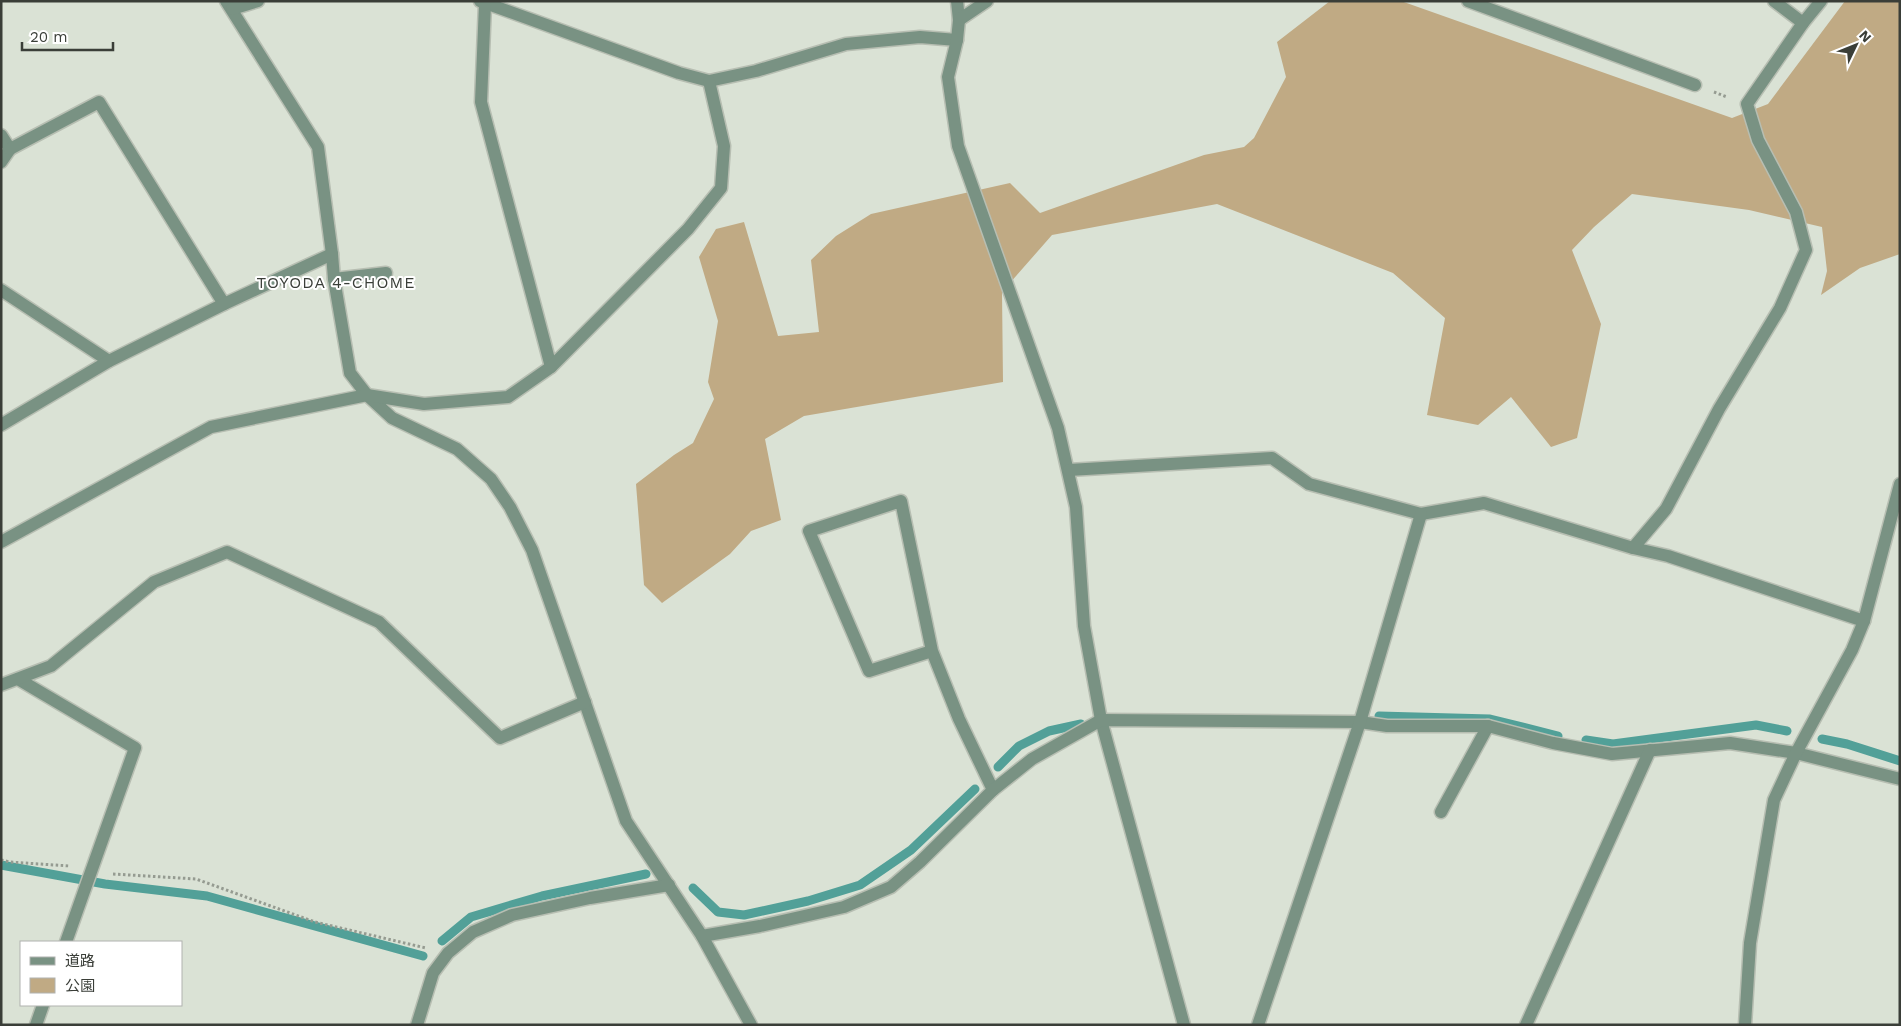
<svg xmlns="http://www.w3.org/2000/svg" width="1901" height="1026" viewBox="0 0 1901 1026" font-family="'Work Sans','Noto Sans JP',sans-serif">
	<rect width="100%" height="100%" fill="#dae2d5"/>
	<path fill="#c0aa84" d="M1330,1H1401L1732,118L1768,104L1845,1H1900V254L1860,268L1821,295L1827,271L1822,227L1749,210L1632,194L1594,227L1572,250L1601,324L1577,438L1551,447L1511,397L1478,425L1427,415L1445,318L1393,273L1217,204L1052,235L1002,292L1003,382L804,416L765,439L781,520L751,531L730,554L662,603L644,585L636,484L674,455L693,443L714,399L708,382L718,321L699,257L716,229L744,222L778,336L819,332L811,260L836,236L871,214L1010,183L1040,213L1204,155L1244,147L1254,138L1286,77L1277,42Z"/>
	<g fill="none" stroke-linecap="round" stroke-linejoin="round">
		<g stroke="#52a098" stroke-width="9">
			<path d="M1379,716L1490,719L1558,736"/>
			<path d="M1822,739L1847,744L1900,761"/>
			<path d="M1586,740L1613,744L1756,725L1787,731"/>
			<path d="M998,767L1019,746L1049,731L1081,724"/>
			<path d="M1,865L105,884L207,896L423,956"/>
			<path d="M693,888L718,912L744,915L808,901L860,885L911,850L975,789"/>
			<path d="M442,941L471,917L542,896L646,874"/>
		</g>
		<defs>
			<g id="minor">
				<path d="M226,1L318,147L332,254L334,279L350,373L367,395L392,418L457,449L491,479L510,507L532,550L626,821L702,936L751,1025"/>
				<path d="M480,1L679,73L709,81L756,71L846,44L920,37L957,40"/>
				<path d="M957,1L959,20L957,40L948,77L958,146L1058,428L1076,507L1084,626L1101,720L1184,1025"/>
				<path d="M1468,1L1695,85"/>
				<path d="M1774,1L1803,23"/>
				<path d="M485,4L481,102L551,367"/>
				<path d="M232,9L258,1"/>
				<path d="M959,20L987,1"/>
				<path d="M1,135L10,149L1,162"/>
				<path d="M10,149L99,102L224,304"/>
				<path d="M334,279L386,273"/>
				<path d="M1,290L109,361"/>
				<path d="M1,425L109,361L224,304L332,254"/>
				<path d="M1069,470L1272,458L1309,484L1421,514L1484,503L1633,548L1668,556L1864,621"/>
				<path d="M1,542L211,427L367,395L424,404L508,397L551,367L688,229L721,188L724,146L709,81"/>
				<path d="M1633,548L1666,509L1719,409L1780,308L1806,250L1796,212L1758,140L1747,104L1803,23L1821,1"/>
				<path d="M932,651L869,671L809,531L901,501L932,651L959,719L993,790"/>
				<path d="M18,679L135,748L66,942"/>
				<path d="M1,685L51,666L154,582L227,552L379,622L500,738L585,702"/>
				<path d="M1441,812L1488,726"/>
				<path d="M702,936L760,926L844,907L891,887L920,862L993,790L1032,759L1101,720L1360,722L1387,726H1488L1553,743L1612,754L1730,743L1796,753L1900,779"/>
				<path d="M36,1025L43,1005"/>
				<path d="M417,1025L433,973L448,953L473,932L512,915L590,898L669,885"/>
				<path d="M1258,1025L1360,722L1421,514"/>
				<path d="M1526,1025L1650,750"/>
				<path d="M1745,1025L1750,943L1774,800L1796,753L1852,650L1864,621L1900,484"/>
			</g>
		</defs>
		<use href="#minor" stroke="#b7beb2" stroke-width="15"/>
		<g stroke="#959b91" stroke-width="3" stroke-dasharray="2.5 2.5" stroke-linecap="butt">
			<path d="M1714,92L1727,97"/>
			<path d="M1,860L10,862L70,866"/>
			<path d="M113,874L196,879L315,922L426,948"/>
		</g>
		<use href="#minor" stroke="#799283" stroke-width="12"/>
	</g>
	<g text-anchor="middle" stroke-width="4" stroke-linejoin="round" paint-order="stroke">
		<g font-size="16" letter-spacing="1" fill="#3a3e38" stroke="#fff">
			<text x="336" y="288">TOYODA 4-CHOME</text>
		</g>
	</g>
	<rect width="1901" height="1026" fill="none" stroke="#3a3e38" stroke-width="5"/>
	<rect x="20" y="941" width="162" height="65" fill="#ffffff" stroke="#b0b2af"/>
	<rect x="30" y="957" width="25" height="8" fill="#799283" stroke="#b0b2af"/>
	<text x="65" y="966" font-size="15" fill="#3a3e38">道路</text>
	<rect x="30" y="978" width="25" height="15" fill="#c0aa84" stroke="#b0b2af"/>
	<text x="65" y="991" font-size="15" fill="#3a3e38">公園</text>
	<g transform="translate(1856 45) rotate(47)" stroke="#ffffff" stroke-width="4" paint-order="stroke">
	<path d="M0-4L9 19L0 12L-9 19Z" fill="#3a3e38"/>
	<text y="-8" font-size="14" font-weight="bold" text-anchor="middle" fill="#3a3e38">N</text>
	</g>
	<path d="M22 42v8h91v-8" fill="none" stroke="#3a3e38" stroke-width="2.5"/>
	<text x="30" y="42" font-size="15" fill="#3a3e38" stroke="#ffffff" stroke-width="4" paint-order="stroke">20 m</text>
</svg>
